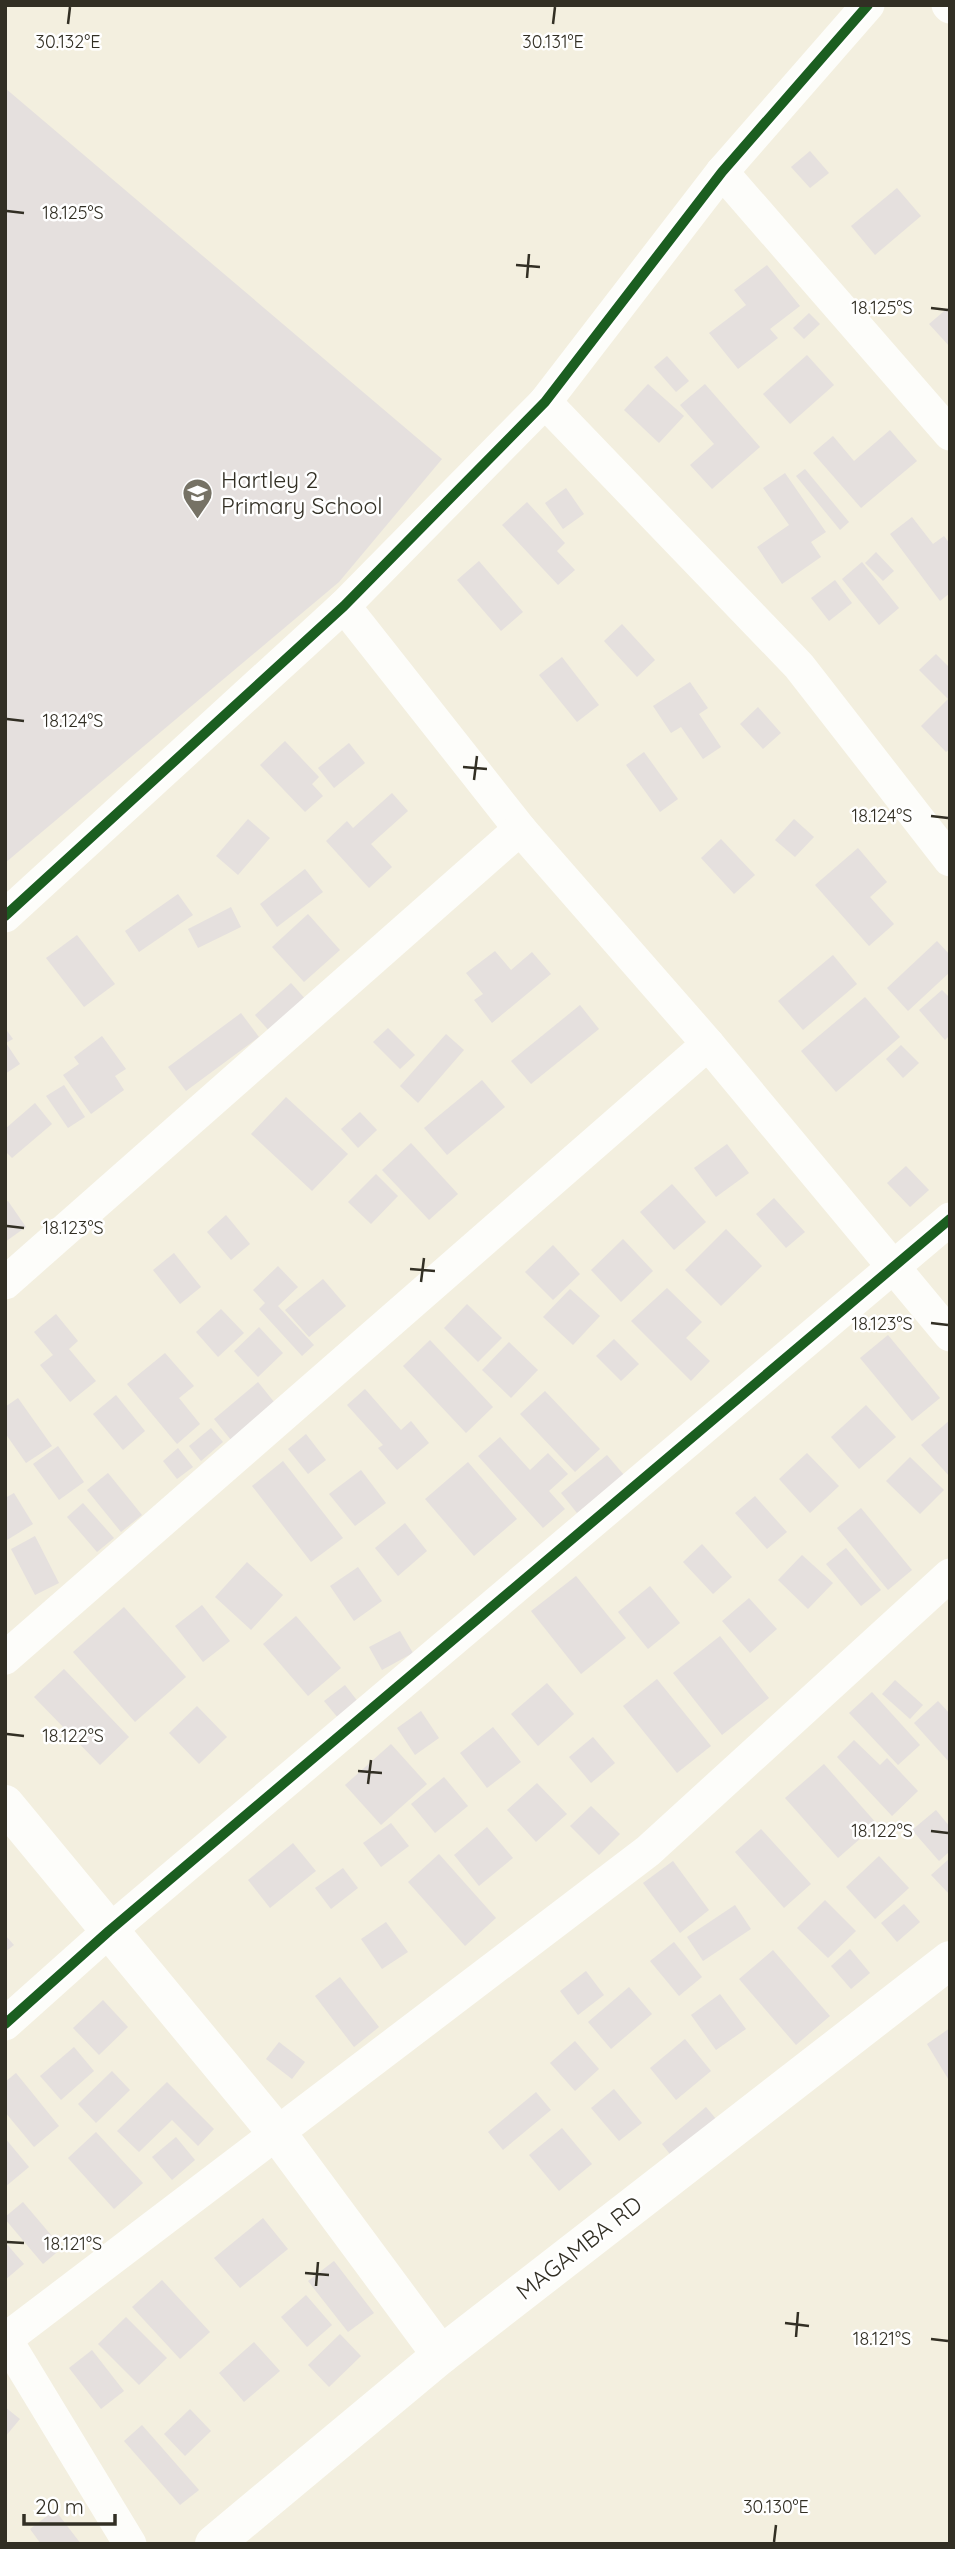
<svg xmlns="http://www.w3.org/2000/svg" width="955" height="2549" viewBox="0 0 955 2549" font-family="Quicksand,sans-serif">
	<rect width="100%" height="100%" fill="#f3efdf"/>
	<g fill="#e5e0de">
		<path d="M5,88L442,459L339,582L5,863Z"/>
		<path d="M810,151L829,173L810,188L791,167Z"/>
		<path d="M897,188L921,216L875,255L851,226Z"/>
		<path d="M767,265L800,306L770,329L778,338L738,369L709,333L746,305L734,290Z"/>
		<path d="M950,306V347L929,324Z"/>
		<path d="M809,313L820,324L804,339L793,328Z"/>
		<path d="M807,355L834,385L790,424L763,394Z"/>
		<path d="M667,356L689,381L676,392L654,367Z"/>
		<path d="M648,384L684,416L659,443L624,410Z"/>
		<path d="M705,384L760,447L712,489L690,465L714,444L680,405Z"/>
		<path d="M890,430L917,461L861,508L813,453L833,436L854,461Z"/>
		<path d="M805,469L849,522L840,530L796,476Z"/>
		<path d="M785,473L826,532L811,542L821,557L782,584L757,547L789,525L763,488Z"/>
		<path d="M566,488L584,514L563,529L545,503Z"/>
		<path d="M527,502L565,543L557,551L575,570L558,585L502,525Z"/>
		<path d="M912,517L933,544L944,536L950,544V593L940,601L890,534Z"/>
		<path d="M876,552L894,571L883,581L865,563Z"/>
		<path d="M479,561L523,612L501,631L457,580Z"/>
		<path d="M862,562L899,608L879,625L842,579Z"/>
		<path d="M835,580L852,603L829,621L811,598Z"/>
		<path d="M622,624L655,660L637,677L604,641Z"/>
		<path d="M936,654L950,668V749L946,752L921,726L948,699L919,670Z"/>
		<path d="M562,657L599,705L577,722L539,675Z"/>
		<path d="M690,682L708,708L699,714L721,747L703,759L681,727L671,733L653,706Z"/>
		<path d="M758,707L781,733L763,749L740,724Z"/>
		<path d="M285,741L319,777L312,784L323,796L305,812L260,765Z"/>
		<path d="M349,743L365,763L334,788L318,768Z"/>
		<path d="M644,752L678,799L660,812L626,765Z"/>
		<path d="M392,793L408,811L371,844L392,867L369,888L326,841L347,821L353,828Z"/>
		<path d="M248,819L270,838L238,875L216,856Z"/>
		<path d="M794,819L814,837L795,857L775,840Z"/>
		<path d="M721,839L755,875L734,894L701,858Z"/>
		<path d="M858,848L887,882L870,897L894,924L869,946L815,885Z"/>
		<path d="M305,869L323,892L277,927L260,904Z"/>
		<path d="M178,894L193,915L139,952L125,931Z"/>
		<path d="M231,907L241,927L198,948L188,929Z"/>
		<path d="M308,914L340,950L304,982L272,947Z"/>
		<path d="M77,935L115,984L84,1007L46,958Z"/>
		<path d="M937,941L950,955V972L908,1011L887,988Z"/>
		<path d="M495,951L511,970L532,952L551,974L492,1023L474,1000L483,994L466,973Z"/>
		<path d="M833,955L857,984L803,1030L778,1001Z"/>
		<path d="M291,983L308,1002L272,1034L255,1015Z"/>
		<path d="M942,990L950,998V1035L945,1040L919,1010Z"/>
		<path d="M865,997L900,1037L836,1092L801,1051Z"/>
		<path d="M580,1005L599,1029L531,1084L511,1061Z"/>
		<path d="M241,1013L259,1037L186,1091L168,1067Z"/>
		<path d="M5,1028L13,1039L6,1043L20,1064L5,1074Z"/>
		<path d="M388,1028L415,1055L400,1069L373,1042Z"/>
		<path d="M446,1034L464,1050L418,1103L400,1086Z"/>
		<path d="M102,1036L126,1069L115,1076L124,1090L91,1114L63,1075L79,1064L74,1057Z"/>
		<path d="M901,1045L919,1063L903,1078L886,1059Z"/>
		<path d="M482,1080L505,1107L447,1155L424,1128Z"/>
		<path d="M64,1085L85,1117L68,1128L46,1096Z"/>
		<path d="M286,1097L348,1154L312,1191L251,1134Z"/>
		<path d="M35,1103L52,1124L12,1158L5,1151V1129Z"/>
		<path d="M360,1112L377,1130L358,1148L341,1129Z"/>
		<path d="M411,1143L458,1194L429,1220L382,1170Z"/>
		<path d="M727,1144L749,1173L716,1197L694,1168Z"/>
		<path d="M906,1166L929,1190L910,1207L887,1183Z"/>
		<path d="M376,1174L398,1196L371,1224L348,1202Z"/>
		<path d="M672,1184L706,1222L674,1250L640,1212Z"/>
		<path d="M774,1198L805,1232L786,1248L756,1214Z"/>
		<path d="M8,1201L26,1227L5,1242V1202Z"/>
		<path d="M226,1215L250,1244L231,1260L207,1232Z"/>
		<path d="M726,1229L762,1266L721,1306L685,1270Z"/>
		<path d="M623,1239L653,1271L621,1302L591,1270Z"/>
		<path d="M553,1245L580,1274L553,1300L525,1272Z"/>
		<path d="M174,1253L201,1287L180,1304L153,1270Z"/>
		<path d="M278,1266L298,1287L278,1306L314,1345L302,1356L259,1309L265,1303L253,1290Z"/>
		<path d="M323,1279L346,1306L309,1337L285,1310Z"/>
		<path d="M667,1288L702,1322L686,1338L710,1361L691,1381L631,1321Z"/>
		<path d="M570,1289L600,1316L573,1345L543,1317Z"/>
		<path d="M467,1304L502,1338L478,1362L444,1328Z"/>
		<path d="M221,1309L244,1333L218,1357L196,1332Z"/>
		<path d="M56,1314L78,1341L69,1349L96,1381L70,1402L40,1365L53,1355L34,1332Z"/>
		<path d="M259,1327L283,1353L258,1377L234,1351Z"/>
		<path d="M888,1335L940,1398L912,1421L860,1358Z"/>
		<path d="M614,1339L639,1364L621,1381L596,1356Z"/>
		<path d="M430,1340L493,1407L466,1433L403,1366Z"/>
		<path d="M509,1342L538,1370L511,1398L482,1370Z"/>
		<path d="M165,1353L194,1386L179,1398L200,1424L177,1444L127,1384Z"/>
		<path d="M258,1382L275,1403L231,1440L214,1419Z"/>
		<path d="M365,1389L401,1430L411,1421L429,1443L397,1470L378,1448L383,1445L347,1405Z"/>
		<path d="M545,1391L600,1449L575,1472L520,1414Z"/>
		<path d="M116,1395L145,1431L123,1450L93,1414Z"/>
		<path d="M18,1398L52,1446L26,1463L5,1433V1407Z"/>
		<path d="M866,1405L896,1437L859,1469L831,1437Z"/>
		<path d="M950,1420V1477L921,1445Z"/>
		<path d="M211,1428L223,1442L201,1461L189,1446Z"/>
		<path d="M306,1434L326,1460L308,1474L288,1449Z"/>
		<path d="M500,1437L530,1470L548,1453L568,1474L549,1491L565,1509L543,1528L478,1456Z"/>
		<path d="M58,1446L84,1482L59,1500L33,1464Z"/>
		<path d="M178,1448L193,1467L177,1479L163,1461Z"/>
		<path d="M807,1453L839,1486L810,1513L779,1479Z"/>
		<path d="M607,1455L624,1475L577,1513L561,1493Z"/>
		<path d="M910,1457L944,1490L920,1514L886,1481Z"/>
		<path d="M283,1461L343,1538L311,1562L252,1486Z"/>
		<path d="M468,1462L517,1519L474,1556L425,1499Z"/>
		<path d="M361,1470L386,1503L355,1526L329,1494Z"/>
		<path d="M108,1473L142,1515L121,1532L87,1490Z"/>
		<path d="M14,1493L33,1524L7,1540L5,1498Z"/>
		<path d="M755,1496L787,1532L767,1549L735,1513Z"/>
		<path d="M83,1503L114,1538L97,1552L67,1517Z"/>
		<path d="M861,1508L912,1570L888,1590L837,1528Z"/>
		<path d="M405,1523L427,1551L398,1576L375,1548Z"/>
		<path d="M35,1536L59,1583L35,1595L11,1549Z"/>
		<path d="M702,1544L732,1577L713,1594L683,1562Z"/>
		<path d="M846,1548L881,1590L861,1606L826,1564Z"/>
		<path d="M802,1555L833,1583L808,1609L778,1580Z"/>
		<path d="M247,1562L283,1595L251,1630L215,1597Z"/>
		<path d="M358,1567L382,1601L354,1621L330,1586Z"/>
		<path d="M576,1576L626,1638L581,1674L531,1611Z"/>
		<path d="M650,1586L680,1623L648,1649L618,1612Z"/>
		<path d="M749,1598L777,1629L750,1653L722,1621Z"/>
		<path d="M202,1605L230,1641L203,1662L175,1626Z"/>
		<path d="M124,1607L186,1677L135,1722L73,1652Z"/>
		<path d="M296,1616L341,1668L308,1696L263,1644Z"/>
		<path d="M400,1631L413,1653L382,1670L369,1647Z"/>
		<path d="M720,1636L769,1698L722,1735L673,1673Z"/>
		<path d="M64,1669L129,1737L100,1765L34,1697Z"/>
		<path d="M657,1679L711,1746L677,1773L623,1706Z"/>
		<path d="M895,1680L923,1705L910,1719L882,1694Z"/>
		<path d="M547,1683L574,1714L538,1746L511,1714Z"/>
		<path d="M345,1685L359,1703L339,1719L324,1701Z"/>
		<path d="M872,1692L920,1745L898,1765L849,1713Z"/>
		<path d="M938,1701L950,1714V1763L914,1723Z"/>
		<path d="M197,1706L227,1737L199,1764L169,1733Z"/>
		<path d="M421,1711L439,1738L415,1755L397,1728Z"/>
		<path d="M493,1727L521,1762L487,1788L460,1753Z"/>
		<path d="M593,1737L615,1763L591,1783L569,1757Z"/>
		<path d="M854,1740L880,1765L887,1758L918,1791L892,1816L837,1757Z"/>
		<path d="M391,1744L427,1784L381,1825L345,1785Z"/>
		<path d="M824,1764L877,1824L838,1858L785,1798Z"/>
		<path d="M444,1777L468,1806L435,1833L411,1804Z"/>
		<path d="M537,1783L567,1814L536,1842L507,1810Z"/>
		<path d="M591,1806L620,1834L599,1855L570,1826Z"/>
		<path d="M936,1810L950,1827V1851L939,1861L912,1830Z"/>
		<path d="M391,1823L409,1846L381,1867L363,1843Z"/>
		<path d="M487,1827L513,1858L479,1886L454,1855Z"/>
		<path d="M761,1829L811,1884L784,1908L735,1852Z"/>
		<path d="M293,1843L316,1871L270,1908L248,1880Z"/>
		<path d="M439,1854L496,1918L465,1946L408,1882Z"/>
		<path d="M879,1856L909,1888L875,1919L846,1887Z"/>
		<path d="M950,1858V1895L931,1875Z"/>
		<path d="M673,1861L709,1910L680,1933L643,1883Z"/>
		<path d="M343,1868L358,1888L331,1909L315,1888Z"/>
		<path d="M825,1900L856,1931L828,1958L797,1928Z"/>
		<path d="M904,1904L920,1922L897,1942L881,1923Z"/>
		<path d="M735,1905L751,1929L703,1961L687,1937Z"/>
		<path d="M386,1922L408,1952L382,1969L361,1939Z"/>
		<path d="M5,1935L14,1945L5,1952Z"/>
		<path d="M674,1942L702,1977L679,1996L650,1961Z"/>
		<path d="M850,1949L870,1973L851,1989L831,1966Z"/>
		<path d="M773,1950L830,2016L796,2045L739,1979Z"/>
		<path d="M586,1971L604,1995L578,2015L560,1991Z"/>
		<path d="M340,1977L379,2027L354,2047L315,1996Z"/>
		<path d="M629,1987L652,2014L611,2049L588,2022Z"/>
		<path d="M720,1994L746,2029L716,2050L691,2015Z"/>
		<path d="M103,2000L128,2027L99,2055L73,2028Z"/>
		<path d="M950,2028V2082L927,2044Z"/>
		<path d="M685,2039L711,2071L676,2100L650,2068Z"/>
		<path d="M575,2041L599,2069L575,2091L550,2063Z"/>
		<path d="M279,2042L305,2062L292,2079L266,2059Z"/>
		<path d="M74,2047L94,2071L61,2100L40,2076Z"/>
		<path d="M112,2071L130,2090L96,2123L78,2104Z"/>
		<path d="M16,2073L59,2126L34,2147L5,2112V2082Z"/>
		<path d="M167,2082L214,2129L198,2146L172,2120L139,2152L117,2131Z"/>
		<path d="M614,2089L642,2123L619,2141L591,2108Z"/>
		<path d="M536,2092L551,2110L503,2150L488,2132Z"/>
		<path d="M706,2107L721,2125L676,2162L662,2144Z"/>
		<path d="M562,2128L592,2164L559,2191L529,2155Z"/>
		<path d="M96,2132L143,2183L114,2209L68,2158Z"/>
		<path d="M176,2137L195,2160L172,2180L152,2157Z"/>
		<path d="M5,2138L29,2167L5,2187Z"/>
		<path d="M23,2202L62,2248L43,2264L5,2219V2217Z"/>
		<path d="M263,2218L288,2249L240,2288L214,2258Z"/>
		<path d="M5,2242L24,2264L5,2280Z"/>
		<path d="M334,2261L374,2313L348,2332L308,2281Z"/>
		<path d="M162,2280L210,2332L180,2359L132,2307Z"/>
		<path d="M306,2295L332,2325L307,2347L281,2317Z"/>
		<path d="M126,2317L167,2358L139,2385L98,2344Z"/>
		<path d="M340,2334L361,2356L329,2387L308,2365Z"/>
		<path d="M254,2342L280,2371L244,2402L219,2373Z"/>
		<path d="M92,2350L124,2391L101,2409L69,2368Z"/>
		<path d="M5,2407L20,2419L5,2437Z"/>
		<path d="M190,2409L211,2431L185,2456L164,2434Z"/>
		<path d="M142,2425L199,2490L180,2505L124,2441Z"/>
		<path d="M55,2510L81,2544H41L30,2529Z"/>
	</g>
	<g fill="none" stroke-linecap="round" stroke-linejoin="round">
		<g stroke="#fdfdfa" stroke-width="33">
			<path d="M948,5L950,7"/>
			<path d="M722,172L950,434"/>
			<path d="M545,402L799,666L950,860"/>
			<path d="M344,606L520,829L708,1044L950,1335"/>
			<path d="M5,916L344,606L545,402L722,172L868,5"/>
			<path d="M5,1283L520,829"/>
			<path d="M5,1658L708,1044"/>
			<path d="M5,2024L109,1931L950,1219"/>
			<path d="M5,2338L130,2544"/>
			<path d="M6,2339L648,1851L950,1575"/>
		</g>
		<g stroke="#fdfdfa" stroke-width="38">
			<path d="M5,1804L277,2133L441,2355"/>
			<path d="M214,2544L441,2355L950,1960"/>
		</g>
		<defs>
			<g id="cycleway">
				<path d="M5,916L344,606L545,402L722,172L868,5"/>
				<path d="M5,2024L109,1931L950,1219"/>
			</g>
		</defs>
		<use href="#cycleway" stroke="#fff" stroke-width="15"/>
		<use href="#cycleway" stroke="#1b5e20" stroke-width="10"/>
	</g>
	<path fill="none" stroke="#322f24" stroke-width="2.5" d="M68,24L70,7M553,24L555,7M7,211L24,213M516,265L540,267M527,278L529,254M931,308L948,310M7,719L24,721M463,767L487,769M474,780L477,756M931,816L948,818M7,1226L24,1228M410,1269L435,1271M421,1282L424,1258M931,1323L948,1325M7,1734L24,1736M358,1771L382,1773M368,1784L371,1760M931,1831L948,1833M7,2242L24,2243M305,2273L329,2275M316,2286L318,2262M785,2323L809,2326M796,2337L798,2312M931,2339L948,2341M774,2542L776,2525"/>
	<defs>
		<symbol id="school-pin" viewBox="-11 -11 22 30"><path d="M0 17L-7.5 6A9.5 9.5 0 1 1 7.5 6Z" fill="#767265" stroke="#fff"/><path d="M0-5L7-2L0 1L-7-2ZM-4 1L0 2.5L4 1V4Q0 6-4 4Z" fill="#fff"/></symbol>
	</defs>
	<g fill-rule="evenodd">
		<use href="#school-pin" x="180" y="476" width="35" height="47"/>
	</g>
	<g text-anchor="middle" stroke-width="5" stroke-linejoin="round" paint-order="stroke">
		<g font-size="23" fill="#322f24" stroke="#fff" text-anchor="start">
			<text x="221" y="488">Hartley 2<tspan x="221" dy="26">Primary School</tspan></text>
		</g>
		<g font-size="23" fill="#322f24" stroke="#fff">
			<text transform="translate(579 2248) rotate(-38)" y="8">MAGAMBA RD</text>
		</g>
	</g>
	<g font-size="18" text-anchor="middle" fill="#322f24" stroke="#fff" stroke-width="5" stroke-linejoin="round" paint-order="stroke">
		<text x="68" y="48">30.132°E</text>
		<text x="553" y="48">30.131°E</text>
		<text x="73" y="219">18.125°S</text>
		<text x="882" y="314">18.125°S</text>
		<text x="73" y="727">18.124°S</text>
		<text x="882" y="822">18.124°S</text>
		<text x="73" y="1234">18.123°S</text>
		<text x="882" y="1330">18.123°S</text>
		<text x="73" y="1742">18.122°S</text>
		<text x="882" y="1837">18.122°S</text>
		<text x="73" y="2250">18.121°S</text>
		<text x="882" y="2345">18.121°S</text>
		<text x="776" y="2513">30.130°E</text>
	</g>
	<rect width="955" height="2549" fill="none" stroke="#322f24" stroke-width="14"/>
	<path d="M24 2514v10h91v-10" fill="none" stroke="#322f24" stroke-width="3.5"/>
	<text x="35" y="2514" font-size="21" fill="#322f24" stroke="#ffffff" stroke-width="5" paint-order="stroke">20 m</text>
</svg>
